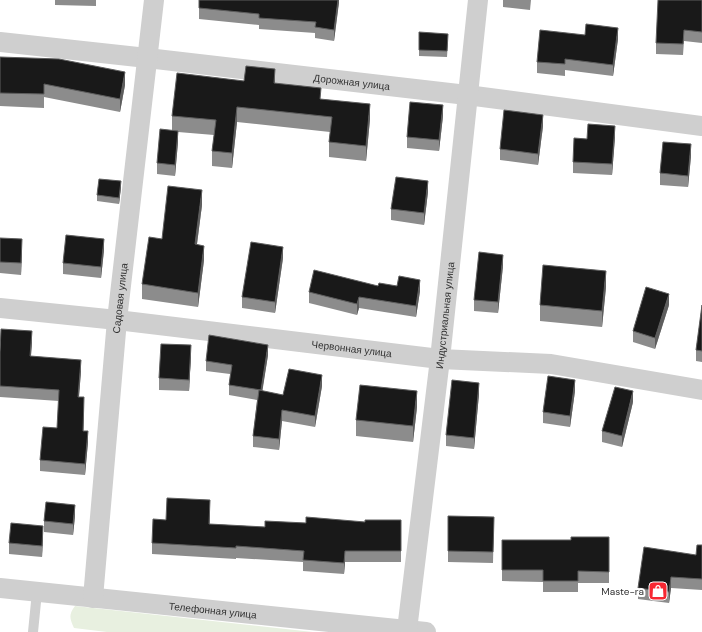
<svg xmlns="http://www.w3.org/2000/svg" width="702" height="632" viewBox="0 0 702 632" font-family="'DM Sans',sans-serif">
	<rect width="100%" height="100%" fill="#fff"/>
	<path fill="#e8f0e0" d="M75,606L313,632H107L74,628C70,619 68,615 75,606Z"/>
	<g fill="none" stroke-linecap="round" stroke-linejoin="round">
		<path stroke="#cfcfcf" stroke-width="10" d="M33,632L37,592"/>
		<g stroke="#cfcfcf" stroke-width="20">
			<path id="s1" d="M0,42L147,58L467,95L702,126"/>
			<path id="s2" d="M0,308L117,320L440,359L551,364L702,390"/>
			<path id="s3" d="M0,588L426,632"/>
			<path id="s4" d="M93,598L117,320L154,0"/>
			<path id="s5" d="M407,630L440,359L478,0"/>
		</g>
	</g>
	<g fill="#8c8c8c">
		<path d="M55,0H96V6L55,5Z"/>
		<path d="M339,0L334,41L315,38V33L259,29V25L199,19V8Z"/>
		<path d="M503,0H531L530,10L503,7Z"/>
		<path d="M702,0V43L684,41L683,55L656,54V43Z"/>
		<path d="M585,35L618,39L613,76L565,70V76L537,73V62Z"/>
		<path d="M448,40L447,57L419,56V50Z"/>
		<path d="M0,57L125,85L120,112L44,97V108L0,106Z"/>
		<path d="M244,81L275,83L321,99L370,119L366,161L329,157V142L330,132L237,122L232,168L212,166V151L214,135L178,132V142L175,176L157,174V163L172,130V116Z"/>
		<path d="M443,116L439,151L407,148V137Z"/>
		<path d="M543,126L538,165L500,160V149Z"/>
		<path d="M615,137L612,175L573,173V162L587,139Z"/>
		<path d="M691,156L688,187L660,185V173Z"/>
		<path d="M121,187L119,204L97,201V195Z"/>
		<path d="M428,192L424,225L391,220V209Z"/>
		<path d="M202,205L197,244L204,260L198,307L142,299V284L162,239Z"/>
		<path d="M0,238L22,250L21,275L0,273Z"/>
		<path d="M104,250L101,278L63,274V263Z"/>
		<path d="M283,258L275,313L242,308V297Z"/>
		<path d="M503,266L498,313L474,311V300Z"/>
		<path d="M378,286L420,291L416,317L359,308L357,315L309,303V292Z"/>
		<path d="M606,287L602,327L540,321V305Z"/>
		<path d="M669,305L655,349L633,342V331Z"/>
		<path d="M702,305V362L696,361V350Z"/>
		<path d="M32,342L31,356L81,371L79,397L84,408L83,431L88,442L85,475L40,471V460L57,428L59,401L0,397V352Z"/>
		<path d="M268,355L262,391L283,395L322,386L315,427L282,421L279,450L253,447V436L257,400L229,395V385L230,374L206,371V361Z"/>
		<path d="M191,356L189,391L159,390V378Z"/>
		<path d="M575,391L570,427L543,423V412Z"/>
		<path d="M479,394L474,449L446,446V435Z"/>
		<path d="M633,402L622,447L602,442V431Z"/>
		<path d="M417,407L413,442L356,436V420Z"/>
		<path d="M210,511V524L265,527L306,523L365,522L401,520V562H345L344,574L303,571V562L236,558V559L152,554V543L166,520Z"/>
		<path d="M75,516L73,535L44,532V521Z"/>
		<path d="M448,516L494,517L493,563L448,562Z"/>
		<path d="M43,537L42,557L9,554V543Z"/>
		<path d="M609,537V583H578V592H543V582L502,581V540H571Z"/>
		<path d="M702,545V590L671,588L669,603L638,599V588L696,555Z"/>
	</g>
	<g fill="#5e5e5e">
		<path d="M338,0H339V3L334,41V30Z"/>
		<path d="M618,28V39L613,76V65Z"/>
		<path d="M275,69V84L274,83Z"/>
		<path d="M125,72V85L120,112V99Z"/>
		<path d="M370,104V119L366,161V146Z"/>
		<path d="M443,105V116L439,151V140Z"/>
		<path d="M237,107V122L232,168V153Z"/>
		<path d="M543,115V126L538,165V154Z"/>
		<path d="M615,126V137L612,175V164Z"/>
		<path d="M178,131V142L175,176V165Z"/>
		<path d="M691,144V156L688,187V176Z"/>
		<path d="M121,181V187L119,204V198Z"/>
		<path d="M428,181V192L424,225V213Z"/>
		<path d="M202,190V205L195,259V244Z"/>
		<path d="M22,239V250L21,275V263Z"/>
		<path d="M104,239V250L101,278V267Z"/>
		<path d="M204,246V260L198,307V293Z"/>
		<path d="M283,247V258L275,313V302Z"/>
		<path d="M503,255V266L498,313V302Z"/>
		<path d="M606,271V287L602,327V311Z"/>
		<path d="M420,280V291L416,317V306Z"/>
		<path d="M669,294V305L655,349V338Z"/>
		<path d="M359,297V308L357,315V304Z"/>
		<path d="M32,331V342L30,367V356Z"/>
		<path d="M191,345V356L189,391V380Z"/>
		<path d="M268,345V355L261,400V390Z"/>
		<path d="M81,360V371L78,408V397Z"/>
		<path d="M322,375V386L315,427V416Z"/>
		<path d="M575,380V391L570,427V416Z"/>
		<path d="M479,383V394L474,449V438Z"/>
		<path d="M417,391V407L413,442V426Z"/>
		<path d="M633,391V402L622,447V436Z"/>
		<path d="M84,397V408L83,442V431Z"/>
		<path d="M282,410V421L279,450V439Z"/>
		<path d="M88,431V442L85,475V464Z"/>
		<path d="M75,505V516L73,535V524Z"/>
		<path d="M43,526V537L42,557V546Z"/>
		<path d="M345,551V562L344,574V563Z"/>
		<path d="M671,577V588L669,603V592Z"/>
	</g>
	<g fill="#191919" stroke="#5e5e5e">
		<path d="M199,0H338L334,30L315,27L316,22L259,18V14L199,8Z"/>
		<path d="M658,0H702V32L684,30L683,44L656,43Z"/>
		<path d="M586,24L618,28L613,65L565,59V64L537,62L540,30L585,35Z"/>
		<path d="M419,32L448,34L447,51L419,50Z"/>
		<path d="M0,57L59,59L125,72L120,99L44,84V94L0,93Z"/>
		<path d="M246,66L275,69L274,83L321,88L320,99L370,104L366,146L329,142L332,117L237,107L232,153L212,151L216,120L172,116L177,73L244,81Z"/>
		<path d="M410,102L443,105L439,140L407,137Z"/>
		<path d="M504,110L543,115L538,154L500,149Z"/>
		<path d="M588,124L615,126L612,164L573,162L574,138L587,139Z"/>
		<path d="M160,129L178,131L175,165L157,163Z"/>
		<path d="M663,142L691,144L688,176L660,173Z"/>
		<path d="M396,177L428,181L424,213L391,209Z"/>
		<path d="M99,179L121,181L119,198L97,195Z"/>
		<path d="M168,186L202,190L195,244L204,246L198,293L142,284L149,237L162,239Z"/>
		<path d="M66,235L104,239L101,267L63,263Z"/>
		<path d="M0,238L22,239L21,263L0,262Z"/>
		<path d="M251,242L283,247L275,302L242,297Z"/>
		<path d="M479,252L503,255L498,302L474,300Z"/>
		<path d="M543,265L606,271L602,311L540,305Z"/>
		<path d="M314,270L378,286L379,283L397,286L399,276L420,280L416,306L359,297L357,304L309,292Z"/>
		<path d="M646,287L669,294L655,338L633,331Z"/>
		<path d="M702,305V351L696,350Z"/>
		<path d="M1,329L32,331L30,356L81,360L78,397H84L83,431H88L85,464L40,460L43,427L57,428L59,390L0,386V352Z"/>
		<path d="M209,335L268,345L261,390L229,385L232,365L206,361Z"/>
		<path d="M161,344L191,345L189,380L159,378Z"/>
		<path d="M289,369L322,375L315,416L282,410L279,439L253,436L259,390L283,395Z"/>
		<path d="M548,376L575,380L570,416L543,412Z"/>
		<path d="M452,380L479,383L474,438L446,435Z"/>
		<path d="M360,385L417,391L413,426L356,420Z"/>
		<path d="M615,387L633,391L622,436L602,431Z"/>
		<path d="M167,498L210,500L209,524L265,527V521L306,523V517L365,522V520H401V551H345L344,563L303,560L304,551L236,546V548L152,543L153,519L166,520Z"/>
		<path d="M46,502L75,505L73,524L44,521Z"/>
		<path d="M448,516L494,517L493,552L448,551Z"/>
		<path d="M11,523L43,526L42,546L9,543Z"/>
		<path d="M571,537H609V572L578,571V581H543V570H502V540H571Z"/>
		<path d="M697,545H702V579L671,577L669,592L638,588L644,547L696,555Z"/>
	</g>
	<defs>
		<symbol id="shop-square" viewBox="-11 -11 22 22"><rect x="-9" y="-9" width="18" height="18" rx="4" fill="#f72732" stroke="#fff"/><path d="M-5-2.5h2.3a2.7 3.5 0 0 1 5.4 0H5L5.5 6h-11ZM-1.5-2.5h3a1.5 2.3 0 0 0-3 0Z" fill="#fff"/></symbol>
	</defs>
	<g fill-rule="evenodd">
		<use href="#shop-square" x="647" y="580" width="22" height="22"/>
	</g>
	<g text-anchor="middle" stroke-width="4" stroke-linejoin="round" paint-order="stroke">
		<g font-size="10" fill="#323232" stroke="#fff">
			<text dy="4" stroke="none"><textPath href="#s1" startOffset="354">Дорожная улица</textPath></text>
			<text dy="4" stroke="none"><textPath href="#s4" startOffset="301">Садовая улица</textPath></text>
			<text dy="4" stroke="none"><textPath href="#s5" startOffset="317">Индустриальная улица</textPath></text>
			<text dy="4" stroke="none"><textPath href="#s2" startOffset="354">Червонная улица</textPath></text>
			<text dy="4" stroke="none"><textPath href="#s3" startOffset="214">Телефонная улица</textPath></text>
		</g>
		<g font-size="10" fill="#323232" stroke="#fff" text-anchor="end">
			<text x="644" y="595">Maste-ra</text>
		</g>
	</g>
</svg>
